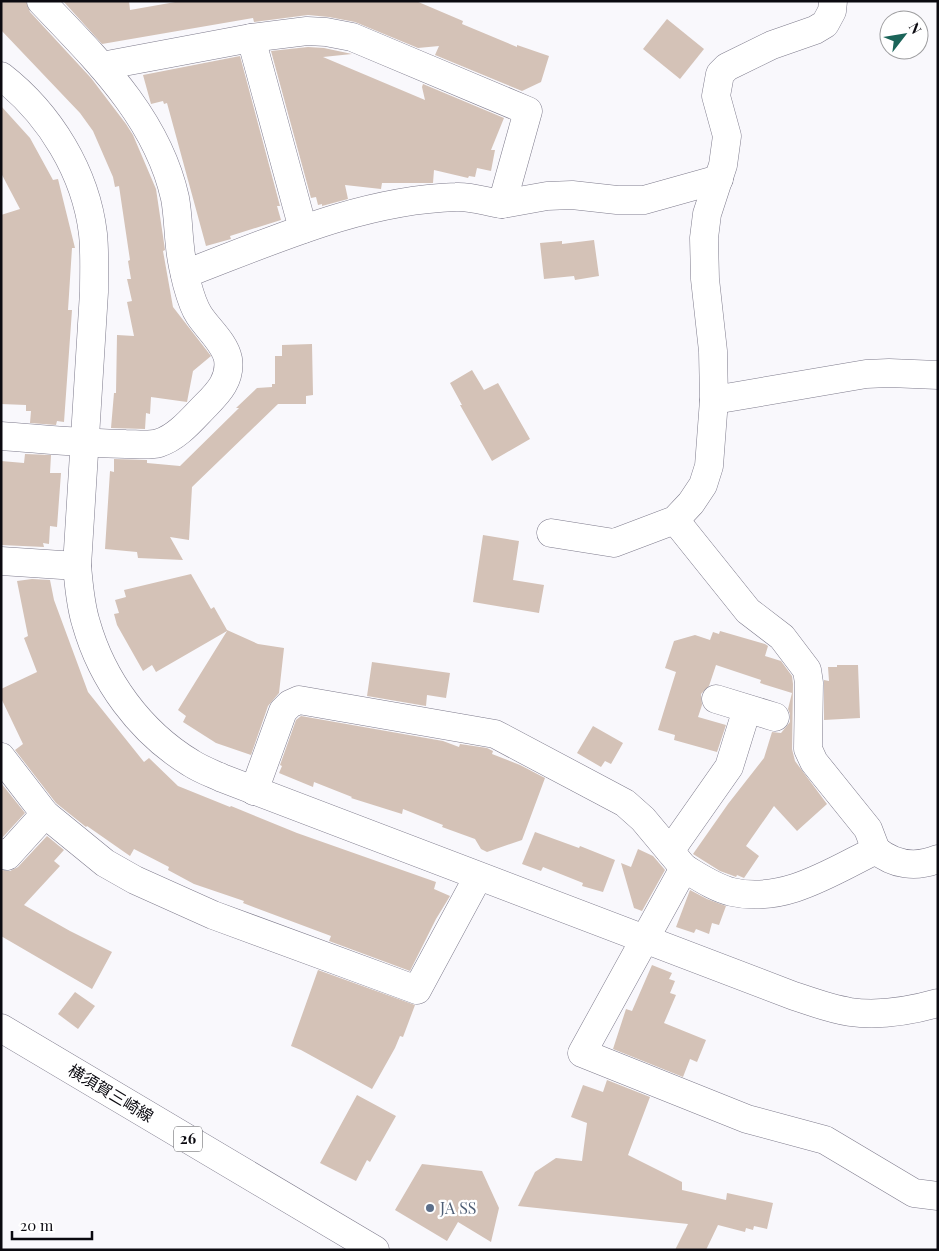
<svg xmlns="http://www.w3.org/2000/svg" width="939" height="1251" viewBox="0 0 939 1251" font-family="'Playfair Display','Noto Sans JP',serif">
	<rect width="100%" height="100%" fill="#f9f8fc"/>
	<g fill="#d4c2b7">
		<path d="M1,1H26L30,12L91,78L126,124L133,135L156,189L164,243L165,250L163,251L173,307L211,356L193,371L187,402L151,397L150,414L146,413L145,429L111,428L114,393H116L117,335L134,336L127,302L132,301L127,279H131L128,261L130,260L119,186L115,187L113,177L93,131L80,113L1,30Z"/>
		<path d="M63,1H129L130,10L181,1H416L463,21L462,24L517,47V45L549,56L541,82L522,91L435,55L439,46L418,48L355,22L329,17L308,15L254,22L253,18L102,44Z"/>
		<path d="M667,19L704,49L680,79L643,49Z"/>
		<path d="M308,47L324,48L352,54L323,57L425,100L422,87L423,84L504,118L491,150H495L491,171L477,168L475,177L469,176L468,178L434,170L433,183H382L381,189L345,185L348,199L322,206V204L318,205L316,197L311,198L271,51Z"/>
		<path d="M240,56L280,206H277L281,220L230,236L231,239L206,246L167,103L164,104L163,101L151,104L143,75Z"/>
		<path d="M1,106L30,138L53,180L58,179L75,248H72L68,310H72L64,422L57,421L56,425L30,423L31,411H26V405L1,404V215L20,209L1,173Z"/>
		<path d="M594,240L599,276L575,280L574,276L544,279L540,243L562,241V244Z"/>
		<path d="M312,344L313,395L306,396V404H278L192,487L189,540L170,537L183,560L138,558L137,552L105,549L110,471L114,472V459L147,460V463L180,466L239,408H236L257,388L272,387V384H275V356H282V345Z"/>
		<path d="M472,370L484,390L498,383L530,439L492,461L460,405H462L450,383Z"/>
		<path d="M25,454L51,455L50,473H61L57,527L50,526L49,544L43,543L44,547L1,545V461L24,463Z"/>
		<path d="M483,535L519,541L513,580L544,585L539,613L473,602Z"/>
		<path d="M191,574L211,609L214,607L227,630L258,644L284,648L279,693L268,706L251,755L216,743L183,722L186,716L178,710L227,631L156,672L152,665L143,671L117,625L114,614L119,613L115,600L126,597L124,590Z"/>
		<path d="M32,579L50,580L54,600L88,692L144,762L149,758L178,786L230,807L231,806L297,833L436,882L434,889L450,896L436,919L410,971L329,941L331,936L243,903L244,901L194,884L168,870L169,867L134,849L130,856L87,826L86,827L56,803L15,750L23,744L1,698V689L37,672L24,638L28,636L17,581Z"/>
		<path d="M720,631L765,644L768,646L765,656L781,661L792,676L793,684L792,749L795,761L827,804L797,831L774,806L746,846L759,856L744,878L737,875L736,877L731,875L720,871L693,854L728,804L764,758L772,732L781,733L790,722V714L788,709L792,693L760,683L761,680L716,665L709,686L701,694L702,705L698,717L726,725L717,752L674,740L675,735L658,730L676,672L665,668L674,641L695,635L710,640L713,632L719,634Z"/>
		<path d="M372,662L450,673L446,698L427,695L426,706L367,696Z"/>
		<path d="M837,665H858L860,718L824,720V680L829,681L828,667H837Z"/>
		<path d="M301,716L443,741L459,747L460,744L487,748L493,751L492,754L520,765L545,778L522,840L487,852L481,849L475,839L442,827L443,825L403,809L402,814L351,798L352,797L314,782L313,787L279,773L282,766L280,765L296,720Z"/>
		<path d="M593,726L623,743L611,764L605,761L601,767L577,753Z"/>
		<path d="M1,783L25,813L2,838H1Z"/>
		<path d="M535,832L579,848L580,846L615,860L603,892L582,886L583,883L543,867L541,871L522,864Z"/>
		<path d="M47,836L64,850L54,861L60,866L24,905L70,931L112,952L92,989L1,936V870L10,871L18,867Z"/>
		<path d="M638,849L653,856L665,870L642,911L634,908L621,863L631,867Z"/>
		<path d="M690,890L707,899L726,906L719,925L712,923L709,934L696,929L694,933L676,927Z"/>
		<path d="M652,965L672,973L669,979L675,981L670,993L676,995L664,1023L706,1040L697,1062L690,1059L683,1077L613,1049L626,1009L632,1011Z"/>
		<path d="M318,970L415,1005L403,1037L400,1036L395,1048L372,1089L301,1050L291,1046Z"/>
		<path d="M75,992L95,1006L78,1029L58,1014Z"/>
		<path d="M607,1080L650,1097L628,1155L682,1182V1190L726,1200L727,1193L773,1203L767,1229L754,1226L753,1230L746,1228L745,1232L718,1225L706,1250H675L688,1224L518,1206L535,1172L556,1158L582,1161L587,1123L571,1117L583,1085L603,1092Z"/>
		<path d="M357,1095L396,1116L370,1162L367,1160L356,1181L320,1163Z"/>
		<path d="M422,1164L482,1171L499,1208L491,1242L458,1222L447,1241L395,1210Z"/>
	</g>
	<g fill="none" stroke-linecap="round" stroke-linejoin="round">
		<defs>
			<g id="minor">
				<path d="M251,38L303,229"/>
				<path d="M102,66L251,38L307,31L326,32L352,37L528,111L502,204C487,202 471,196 456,197C361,200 272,241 185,274"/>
				<path d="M1,76C50,114 86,173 93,234C95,254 94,273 94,292L77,566C79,585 80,604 86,623C102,680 140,732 191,763C200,769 211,773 222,778L794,996C812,1002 831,1009 850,1012C879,1016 910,1011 938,1003"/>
				<path d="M502,204L547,196L572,195L617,200H644L719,179"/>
				<path d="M714,400L866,374L889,373L938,375"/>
				<path d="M1,436C43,439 84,443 126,444C136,444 149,446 159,443C178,437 193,418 206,405C219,392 231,379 228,359C225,343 208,329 199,315C193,306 190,295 187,284C184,272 181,259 180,247C178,230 178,214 175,198C157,117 96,59 41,1"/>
				<path d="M675,520L748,611L782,637L807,670L809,683L808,749L814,762L868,829L876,850"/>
				<path d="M551,533L614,543L675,520L691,503L703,485L709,466L714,400L713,351L705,279L704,238L707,214L723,165L727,136L716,96L720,74L727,67L772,45L815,30L825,24L832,11L833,1"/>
				<path d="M1,561L77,566"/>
				<path d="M716,699L775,717"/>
				<path d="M1,757L45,814L105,863L135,880L213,915L417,990L478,877"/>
				<path d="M254,791L283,711L290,704L299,700L495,734L625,803L643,819L684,868L582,1053L747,1119L825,1140L914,1193L938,1196"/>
				<path d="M670,851L729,767L747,709"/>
				<path d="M1,853L7,856L45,814"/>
				<path d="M684,868C699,877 715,888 732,892C784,904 831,872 876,850C894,865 916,868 938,859"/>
			</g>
			<path id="major" d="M1,1028L375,1250"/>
		</defs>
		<use href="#minor" stroke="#7e7b8c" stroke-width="29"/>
		<use href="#major" stroke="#7e7b8c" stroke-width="29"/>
		<use href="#minor" stroke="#fff" stroke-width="28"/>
		<use href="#major" stroke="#fff" stroke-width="28"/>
	</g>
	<circle fill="#5c6f8a" stroke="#fff" stroke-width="2" cx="430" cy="1208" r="5"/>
	<g text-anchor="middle" stroke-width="4.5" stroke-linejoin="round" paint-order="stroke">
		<rect fill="#fff" stroke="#545458" stroke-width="1" x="174" y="1126.5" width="28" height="25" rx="4"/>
		<g font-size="15" font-weight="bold" fill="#0b0a10">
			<text x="188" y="1144">26</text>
		</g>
		<g font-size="16" fill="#0b0a10" stroke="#fff">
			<text transform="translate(111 1093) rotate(31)" y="6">横須賀三崎線</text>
		</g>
		<g font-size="16" fill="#4e5e75" stroke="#fff" text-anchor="start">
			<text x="440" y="1214">JA SS</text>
		</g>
	</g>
	<rect width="939" height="1251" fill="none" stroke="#0b0a10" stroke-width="5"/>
	<g transform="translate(904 35) rotate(59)"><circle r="24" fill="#ffffff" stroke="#9d9d9f"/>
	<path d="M0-4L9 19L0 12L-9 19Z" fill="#1b6459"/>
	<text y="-8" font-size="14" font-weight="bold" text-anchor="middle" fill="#0b0a10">N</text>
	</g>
	<path d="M12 1231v8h80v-8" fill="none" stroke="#0b0a10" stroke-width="2.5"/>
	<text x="20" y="1231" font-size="15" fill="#0b0a10" stroke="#ffffff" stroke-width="4" paint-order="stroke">20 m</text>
</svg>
